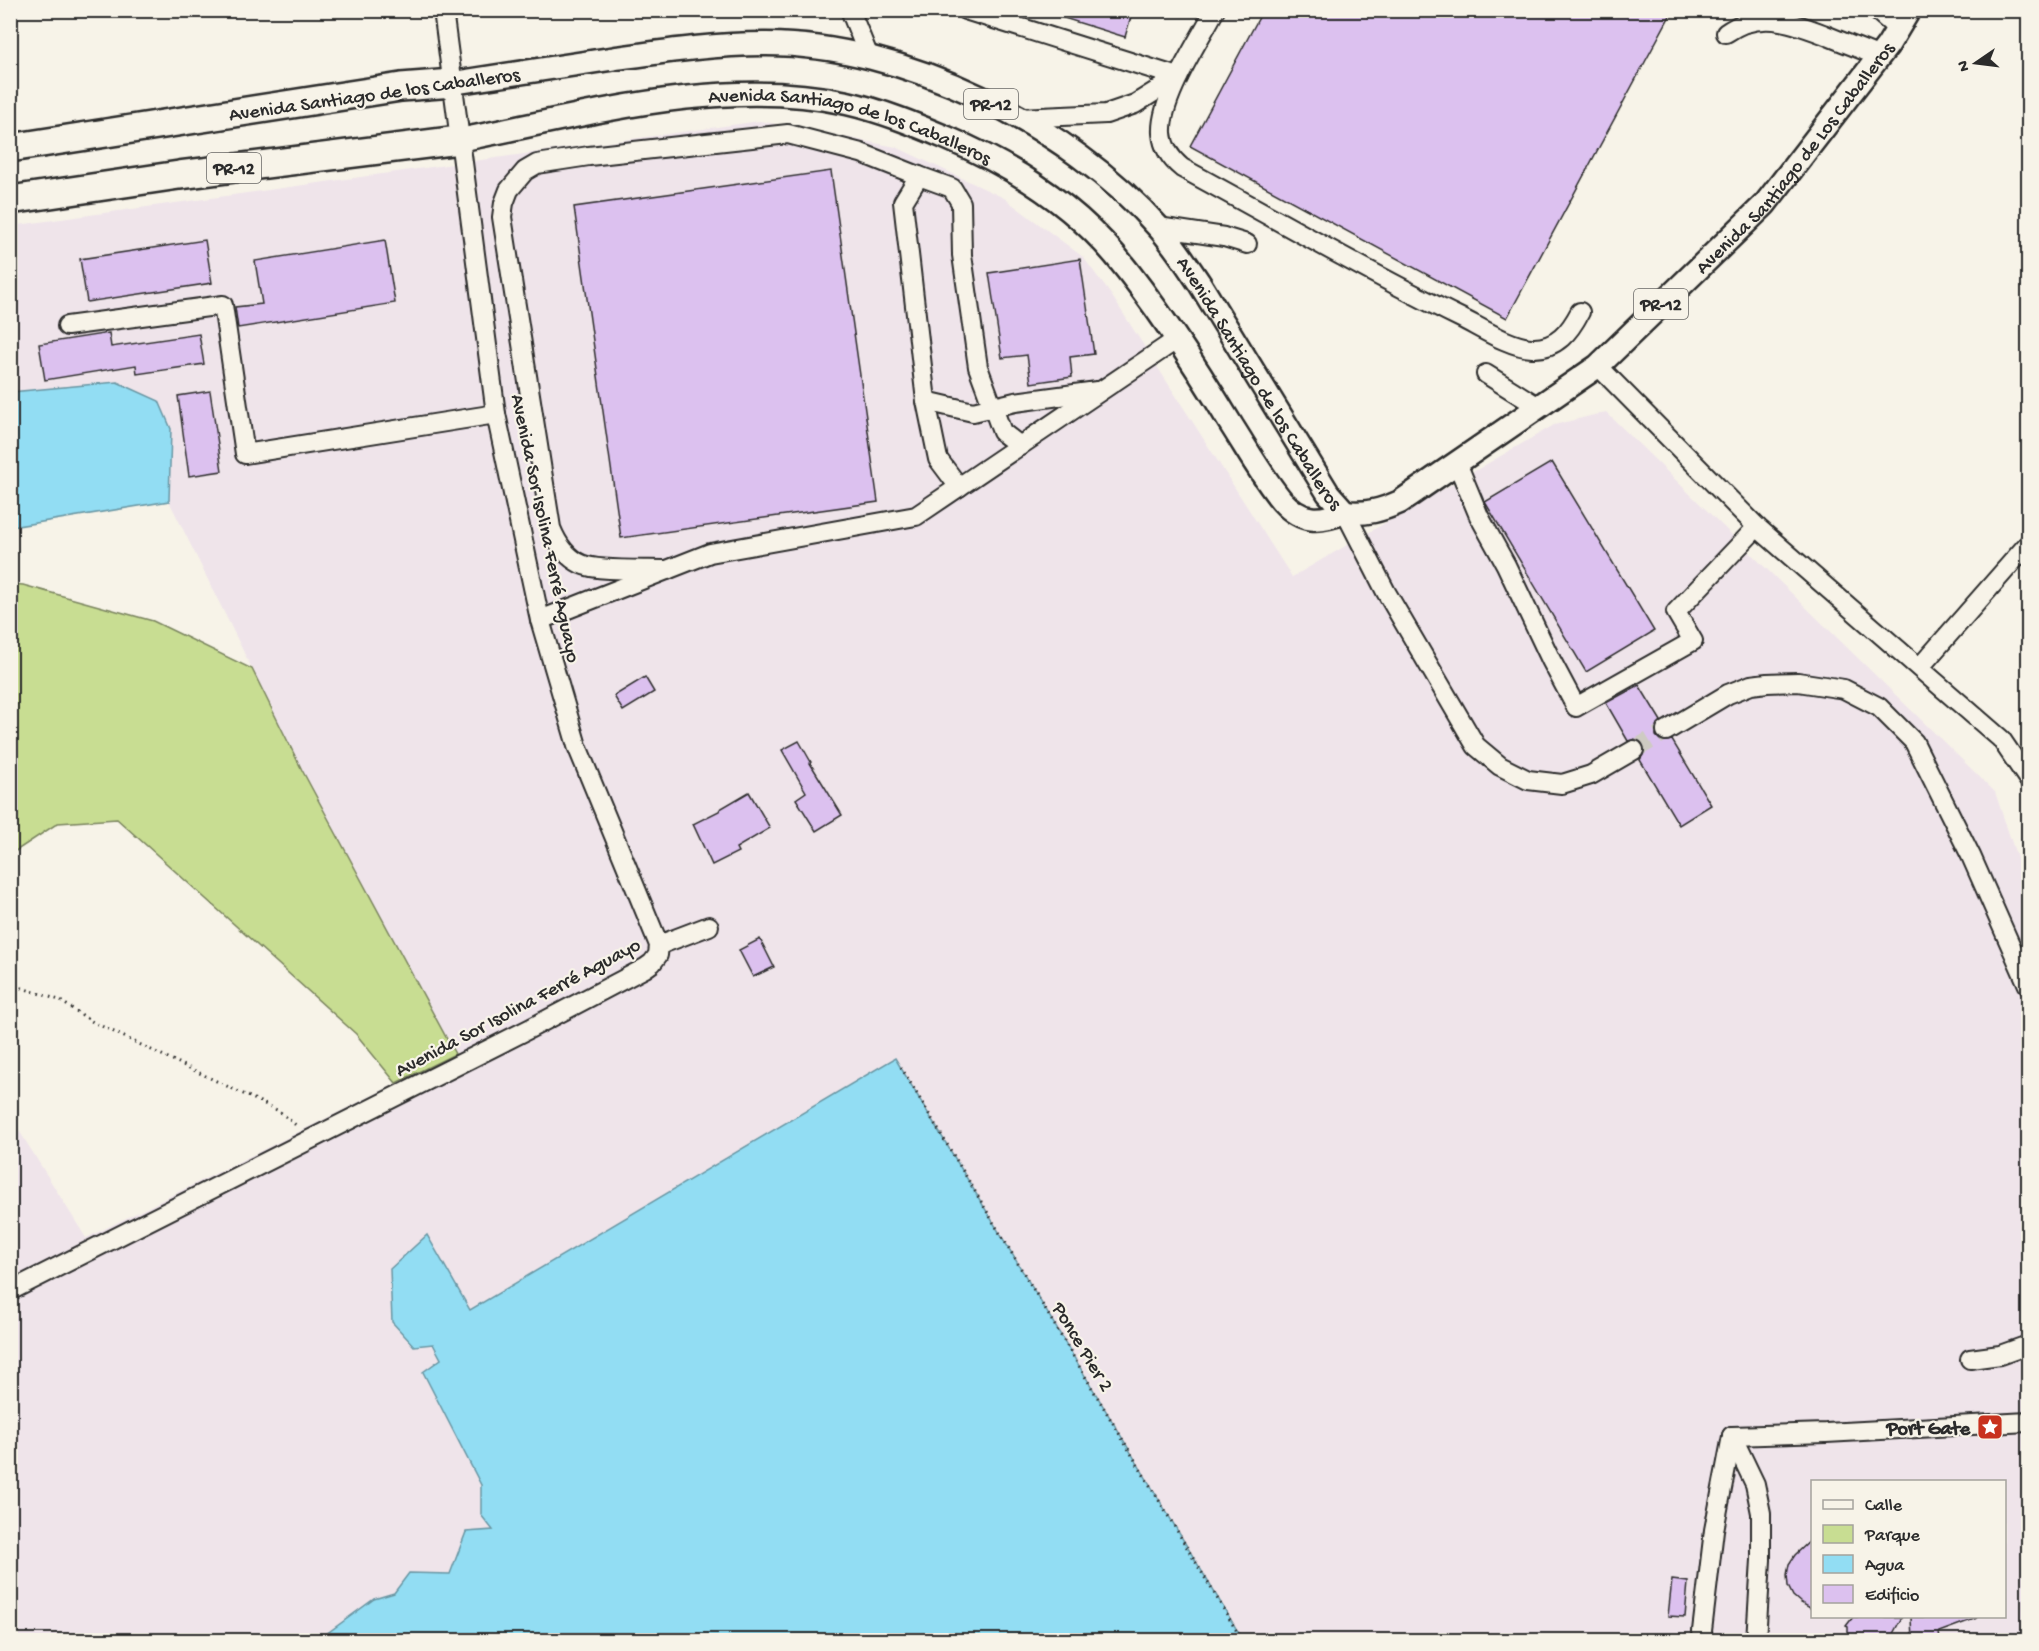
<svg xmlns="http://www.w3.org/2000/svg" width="2039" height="1651" viewBox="0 0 2039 1651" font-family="'Gochi Hand',sans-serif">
	<rect width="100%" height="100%" fill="#f7f3e8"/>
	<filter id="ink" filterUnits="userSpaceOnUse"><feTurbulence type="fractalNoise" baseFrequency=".0167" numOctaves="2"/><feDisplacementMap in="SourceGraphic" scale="12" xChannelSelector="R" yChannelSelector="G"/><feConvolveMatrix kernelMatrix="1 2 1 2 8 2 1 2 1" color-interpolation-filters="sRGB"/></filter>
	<g filter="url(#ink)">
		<path fill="#efe4ea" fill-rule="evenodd" d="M760,121L896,147L1004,198L1083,257L1112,296L1292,577L1554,425L1606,412L1995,792L2028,891V1640H1242L895,1058L470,1310L427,1236L414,1346L433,1343L441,1359L423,1372L481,1485V1515L494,1530L466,1532L450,1574L409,1573L394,1593L374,1599L318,1640H11L10,1116L86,1238L455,1054L302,770L169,501L11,527V226ZM1812,1482H2004V1616H1812Z"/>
		<path fill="#c8dd92" stroke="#7a845e" stroke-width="1.5" d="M11,584L23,585L153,621L252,669L302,770L455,1054L396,1083L356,1034L117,819L58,823L11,854Z"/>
		<g fill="#92ddf3" stroke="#6996a3" stroke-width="1.5">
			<path d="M117,382L159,401L171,429L169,501L11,527V392Z"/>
			<path d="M895,1058L1243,1640H318L374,1599L394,1593L409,1573L450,1574L466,1532L493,1530L481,1515V1485L423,1372L441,1359L433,1344L414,1346L392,1322L390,1269L427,1235L470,1310Z"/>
		</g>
		<g fill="#dcc1ef" stroke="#2b2b2b" stroke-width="1.5">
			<path d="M1051,10H1133L1125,37L1051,14Z"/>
			<path d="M1263,10H1673L1507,318L1190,146Z"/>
			<path d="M831,171L878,502L621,538L574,207Z"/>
			<path d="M205,240L212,283L87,302L80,259Z"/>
			<path d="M385,240L395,303L238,328L235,307L262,304L255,261Z"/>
			<path d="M1080,259L1094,354L1070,357L1072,377L1031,383L1027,355L1002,358L989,273Z"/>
			<path d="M109,333L111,347L199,334L204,364L137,374L136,365L45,380L39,344Z"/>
			<path d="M210,391L222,471L189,476L178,396Z"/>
			<path d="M1552,462L1654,631L1586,672L1485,502Z"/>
			<path d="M645,677L654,692L623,711L614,696Z"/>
			<path d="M1639,685L1661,721L1656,726V736L1661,741L1672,740L1711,805L1679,825L1640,760L1645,751L1643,744L1635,739L1628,741L1606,703Z"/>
			<path d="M799,741L811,762L810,763L842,815L816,831L796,799L806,792L782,750Z"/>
			<path d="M749,792L770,828L736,848L738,852L712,865L693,824L719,811L720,809Z"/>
			<path d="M760,939L774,967L753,977L739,950Z"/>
			<path d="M1812,1539V1609L1801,1603L1793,1596L1788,1586L1787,1575L1789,1564L1795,1555Z"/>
			<path d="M1672,1580L1688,1582L1685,1617L1668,1616Z"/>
			<path d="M1853,1617H1902L1889,1641H1848V1627L1846,1626Z"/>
			<path d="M1911,1617H1977V1618L1939,1632L1940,1641H1912Z"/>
		</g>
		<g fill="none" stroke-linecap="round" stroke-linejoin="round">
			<path stroke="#cecbc2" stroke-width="18" stroke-dasharray="18 9" stroke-linecap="butt" d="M1634,750L1666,731"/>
			<defs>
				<g id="minor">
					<path d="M850,10L869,57"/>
					<path d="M965,10L1178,77"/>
					<path d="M1215,10C1199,41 1160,98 1162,133C1163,148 1171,159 1182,168C1275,218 1366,272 1461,318C1481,328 1510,347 1532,348C1557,349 1570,331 1580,312"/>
					<path d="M1876,10L1898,29"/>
					<path d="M1726,33C1758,10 1789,21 1823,34C1842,42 1861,49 1880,57"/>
					<path d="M1019,118L1106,114L1135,104L1178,77"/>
					<path d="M919,176L952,188L961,203L962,255L978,367L1002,432L1020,446"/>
					<path d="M1158,227L1224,237L1247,244"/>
					<path d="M67,326L223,305L245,454L496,414"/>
					<path d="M1598,366L1757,527L2001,739L2028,779"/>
					<path d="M1486,374L1537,406"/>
					<path d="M926,401L973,412L1015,402L1097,391"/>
					<path d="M1457,463L1479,516L1506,565L1551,660L1576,707L1693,641L1676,612L1757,527"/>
					<path d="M1345,512L1386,592L1476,746L1500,766L1528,780L1562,784L1591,775L1634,750"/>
					<path d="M667,570C646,569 598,572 581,564C566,557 557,543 551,528L502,217L504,203L509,190L525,171L537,164L589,156L788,134L861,153L919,176L903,202L926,401L938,459L959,487"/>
					<path d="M540,620L710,553L916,516L1176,340"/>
					<path d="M1920,667L2028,544"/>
					<path d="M1666,731L1728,694L1751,685L1767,683L1798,682L1844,689L1879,707L1914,742L1971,856L2028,985"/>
					<path d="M659,945L709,926"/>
					<path d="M10,1291L531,1028L645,968L652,963L658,955L659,945L577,746L540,620L496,414L443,10"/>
					<path d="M1970,1359L2000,1355L2028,1345"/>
					<path d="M1732,1436L1826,1433L2028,1422"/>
					<path d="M1732,1436L1755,1484L1761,1513V1560L1756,1640"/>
					<path d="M1703,1640L1702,1631L1714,1530L1732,1436"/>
				</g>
				<g id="major">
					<path id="s1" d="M453,83C506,75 558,67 610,59C661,52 712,44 764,44C903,43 1069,125 1160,229C1175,246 1187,265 1200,284L1328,493L1345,512"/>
					<path id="s2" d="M459,140C582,116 722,75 847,103C882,111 914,124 947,138C1011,165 1070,202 1115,255C1158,307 1197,368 1232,426C1248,451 1263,478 1282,501C1302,523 1319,522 1345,512"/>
					<path id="s3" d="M1345,512C1365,515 1382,510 1400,502L1598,366L1765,204L1888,45L1909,10"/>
				</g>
				<g id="highway">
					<path d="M10,148L401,87L453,83"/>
					<path d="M10,200L179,175L459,140"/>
				</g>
			</defs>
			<use href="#minor" stroke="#2b2b2b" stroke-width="22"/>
			<use href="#major" stroke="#2b2b2b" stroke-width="27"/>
			<use href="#highway" stroke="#2b2b2b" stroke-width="32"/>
			<g stroke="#2b2b2b" stroke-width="3" stroke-dasharray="1.5 4.5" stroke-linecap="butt">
				<path d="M10,984L59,1000L93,1022L279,1111L298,1127"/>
				<path d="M901,1067L1242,1640"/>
			</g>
			<use href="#minor" stroke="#f7f3e8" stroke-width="18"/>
			<use href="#major" stroke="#f7f3e8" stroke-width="22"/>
			<use href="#highway" stroke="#f7f3e8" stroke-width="27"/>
		</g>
	</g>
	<defs>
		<symbol id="sight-square" viewBox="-11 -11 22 22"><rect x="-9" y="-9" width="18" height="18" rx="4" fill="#c8321e" stroke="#f7f3e8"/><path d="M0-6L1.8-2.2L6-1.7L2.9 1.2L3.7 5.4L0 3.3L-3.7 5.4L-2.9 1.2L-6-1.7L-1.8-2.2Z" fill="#fff"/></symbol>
	</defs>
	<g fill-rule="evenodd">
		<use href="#sight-square" x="1975" y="1412" width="30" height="30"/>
	</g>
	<g text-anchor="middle" stroke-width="4.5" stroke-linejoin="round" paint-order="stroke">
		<g fill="#f7f3e8" stroke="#686764" stroke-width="1.5">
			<rect x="964" y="89" width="54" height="30" rx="4.5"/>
			<rect x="207" y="153" width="54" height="30" rx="4.5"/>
			<rect x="1634" y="289" width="54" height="30" rx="4.5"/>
		</g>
		<g font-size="18" font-weight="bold" fill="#2b2b2b">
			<text x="991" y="110">PR-12</text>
			<text x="234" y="174">PR-12</text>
			<text x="1661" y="310">PR-12</text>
		</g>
		<g font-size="20" fill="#2b2b2b" stroke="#f7f3e8">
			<text transform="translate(374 93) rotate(-8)" y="7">Avenida Santiago de los Caballeros</text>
			<text dy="7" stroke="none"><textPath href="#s2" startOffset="400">Avenida Santiago de los Caballeros</textPath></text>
			<text dy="7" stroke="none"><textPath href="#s3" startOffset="584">Avenida Santiago de Los Caballeros</textPath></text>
			<text dy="7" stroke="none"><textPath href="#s1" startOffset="946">Avenida Santiago de los Caballeros</textPath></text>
			<text transform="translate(547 528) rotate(78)" y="7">Avenida Sor Isolina Ferré Aguayo</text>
			<text transform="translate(517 1006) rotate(-28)" y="7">Avenida Sor Isolina Ferré Aguayo</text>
			<text transform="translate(1084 1346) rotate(59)" y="7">Ponce Pier 2</text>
		</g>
		<g font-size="20" font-weight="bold" fill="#2b2b2b" stroke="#f7f3e8" text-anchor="end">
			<text x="1970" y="1434">Port Gate</text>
		</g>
	</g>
	<rect width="2039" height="1651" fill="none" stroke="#f7f3e8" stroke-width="36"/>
	<rect x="18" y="18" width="2003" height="1615" fill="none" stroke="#2b2b2b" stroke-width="2" filter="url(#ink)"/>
	<rect x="1811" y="1480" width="195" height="138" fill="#f7f3e8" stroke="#a5a39c" stroke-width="1.5"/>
	<rect x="1823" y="1500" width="30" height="9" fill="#f7f3e8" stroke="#a5a39c" stroke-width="1.5"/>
	<text x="1865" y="1510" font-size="18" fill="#2b2b2b">Calle</text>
	<rect x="1823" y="1525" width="30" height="18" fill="#c8dd92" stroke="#a5a39c" stroke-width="1.5"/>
	<text x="1865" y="1540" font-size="18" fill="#2b2b2b">Parque</text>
	<rect x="1823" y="1555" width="30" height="18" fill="#92ddf3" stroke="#a5a39c" stroke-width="1.5"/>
	<text x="1865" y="1570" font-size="18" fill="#2b2b2b">Agua</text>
	<rect x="1823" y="1585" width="30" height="18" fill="#dcc1ef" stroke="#a5a39c" stroke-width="1.5"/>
	<text x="1865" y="1600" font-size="18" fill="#2b2b2b">Edificio</text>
	<g transform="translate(1976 63) rotate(256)" stroke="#f7f3e8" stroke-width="4.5" paint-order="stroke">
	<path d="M0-4.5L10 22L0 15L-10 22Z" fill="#2b2b2b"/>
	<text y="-9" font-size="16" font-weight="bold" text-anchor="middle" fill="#2b2b2b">N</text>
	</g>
</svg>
